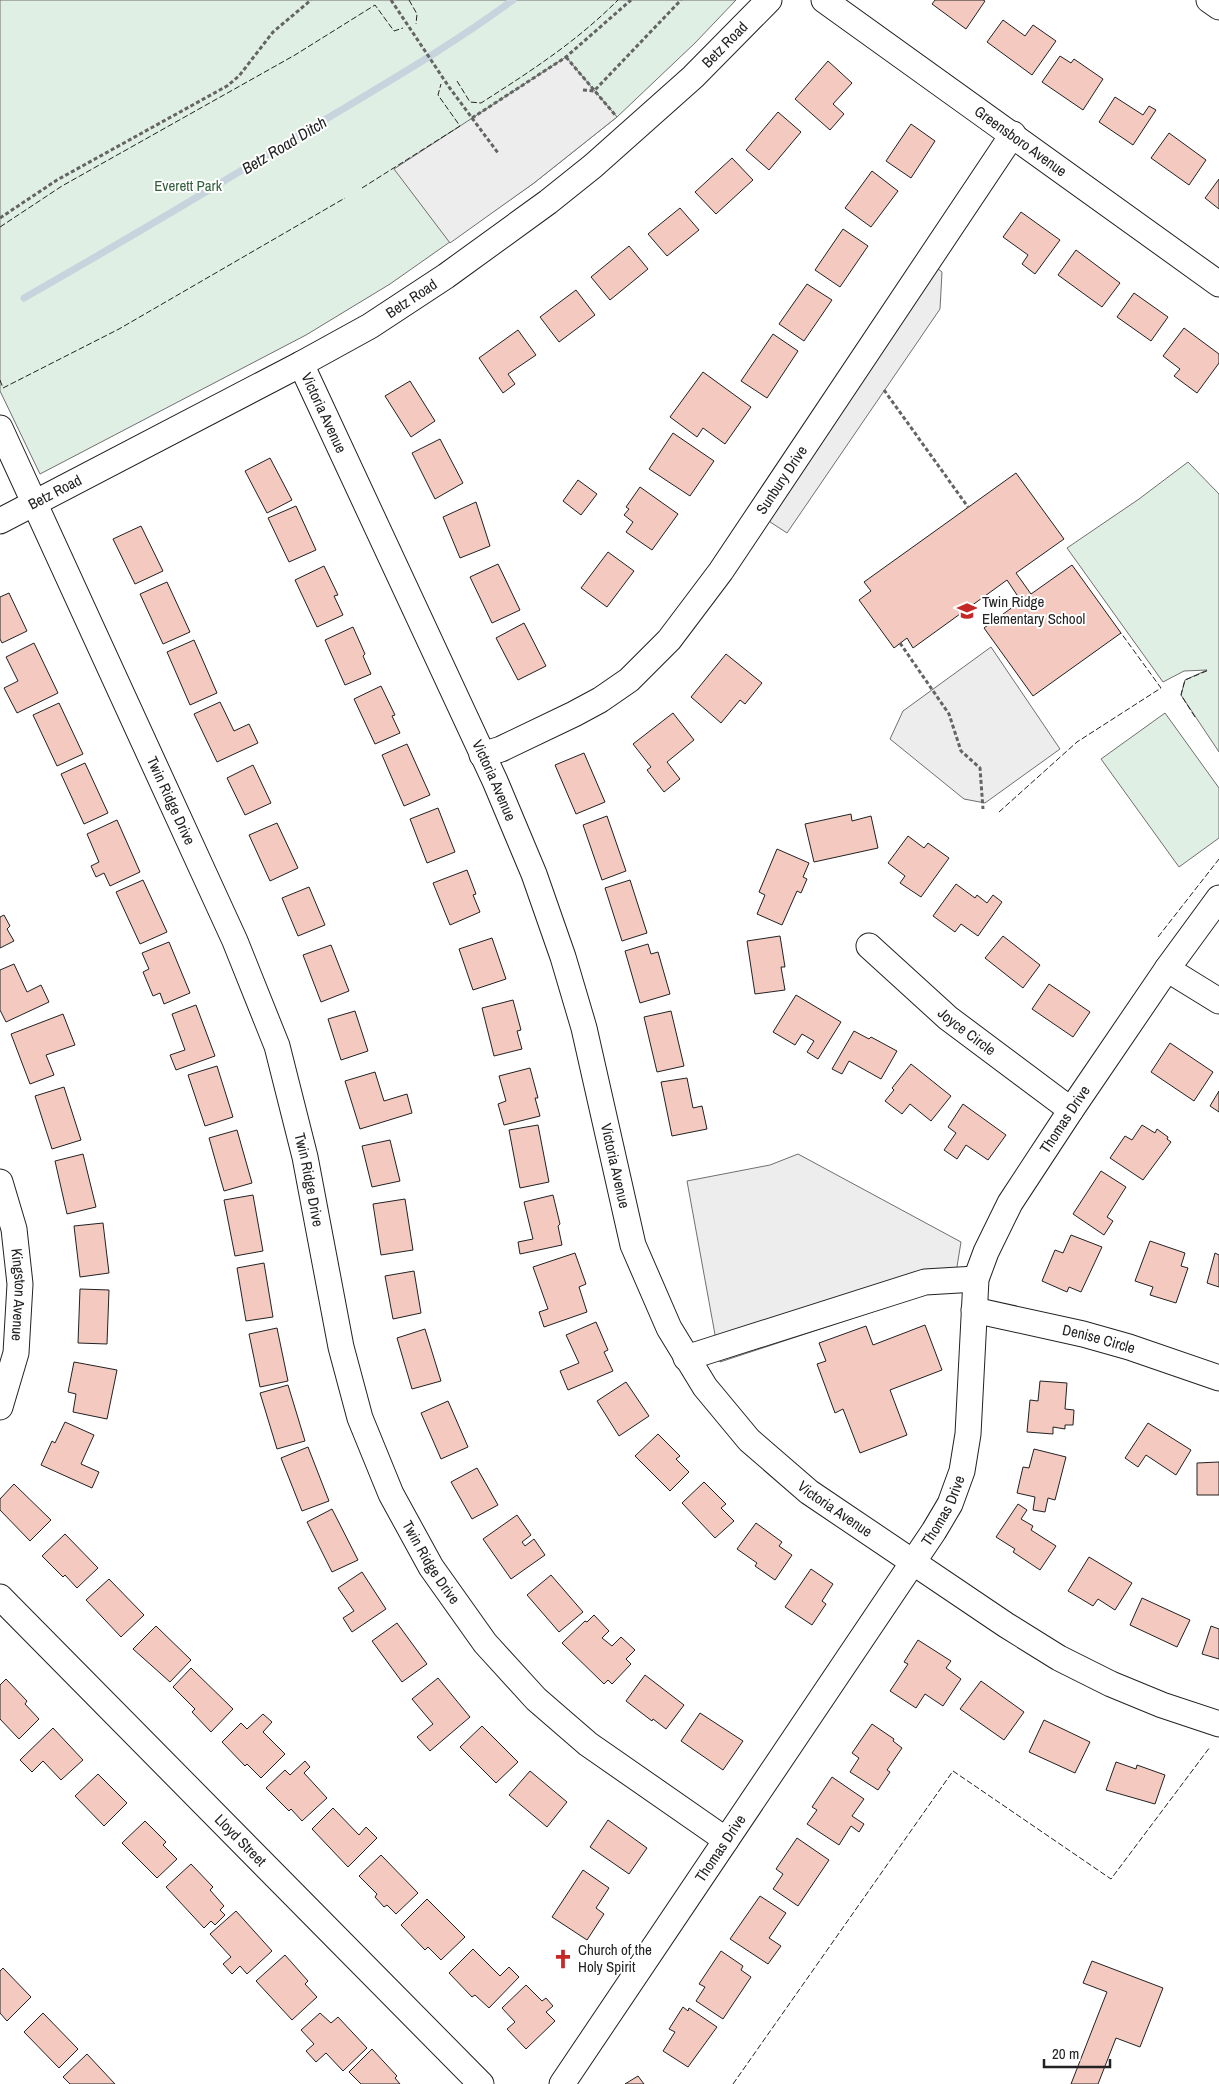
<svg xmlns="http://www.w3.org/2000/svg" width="1219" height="2084" viewBox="0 0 1219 2084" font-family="'Archivo Narrow',sans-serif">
	<rect width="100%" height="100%" fill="#fff"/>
	<g fill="#e0efe3" stroke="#6f6f6f">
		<path d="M0,0H736L695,43L617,117L534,183L390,284L306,335L40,474L0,391Z"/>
		<path d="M1188,462L1219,494V752L1181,695L1185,680L1207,670L1184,671L1163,682L1067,548L1139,499Z"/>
		<path d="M1165,713L1219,788V838L1179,867L1101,759Z"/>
	</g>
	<g fill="#ededed" stroke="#6f6f6f">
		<path d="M566,57L617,117L534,183L450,243L394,169Z"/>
		<path d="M928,261L942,272L940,309L787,533L758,514Z"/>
		<path d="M991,647L1060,749L985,803L964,799L890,739L903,711Z"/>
		<path d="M798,1154L961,1242L954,1285L720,1362L687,1181L770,1165Z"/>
	</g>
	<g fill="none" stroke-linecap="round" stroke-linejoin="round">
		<path stroke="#c7d3dd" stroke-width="7" d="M24,298C124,241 223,182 321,122C386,83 452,45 513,0"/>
	</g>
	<g fill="#f3c9c0" stroke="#222">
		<path d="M935,0H983L985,1L966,29L932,4Z"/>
		<path d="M1003,20L1025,36L1033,25L1056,41L1032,75L987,42Z"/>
		<path d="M1060,56L1071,63L1074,59L1103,79L1083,110L1042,82Z"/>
		<path d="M828,61L852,83L833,104L844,114L830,130L795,99Z"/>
		<path d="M1115,97L1143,115L1149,106L1156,110L1133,145L1099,122Z"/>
		<path d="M778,112L801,132L769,170L746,150Z"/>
		<path d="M911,124L935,141L911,178L886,161Z"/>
		<path d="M1169,133L1206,160L1189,185L1151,158Z"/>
		<path d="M732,158L753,180L716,214L695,192Z"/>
		<path d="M872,171L898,191L871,227L845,208Z"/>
		<path d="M1219,179V209L1205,198Z"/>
		<path d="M680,208L699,230L667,256L648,234Z"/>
		<path d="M1021,212L1060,240L1035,274L1022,264L1028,255L1003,237Z"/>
		<path d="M843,229L868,246L840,287L815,270Z"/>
		<path d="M629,246L648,269L610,300L591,277Z"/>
		<path d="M1076,250L1120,283L1102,307L1058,275Z"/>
		<path d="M807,284L832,300L804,341L779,324Z"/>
		<path d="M576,290L595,315L559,342L540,317Z"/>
		<path d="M1134,293L1168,317L1151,341L1117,317Z"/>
		<path d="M1184,328L1219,354V363L1197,393L1174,376L1180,369L1163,356Z"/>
		<path d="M518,330L536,355L508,374L515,384L503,393L479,358Z"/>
		<path d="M773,334L798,351L767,398L741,381Z"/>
		<path d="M703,372L751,407L725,444L703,428L697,437L670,417Z"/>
		<path d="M410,381L435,421L411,437L385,396Z"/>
		<path d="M673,433L714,461L690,496L649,469Z"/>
		<path d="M440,439L463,483L435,499L412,453Z"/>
		<path d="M270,458L292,500L267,513L245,471Z"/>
		<path d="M1016,473L1064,539L1016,573L1031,594L1072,565L1121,633L1033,696L984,628L1021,601L1007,580L913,648L907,638L894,648L859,600L871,591L864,582Z"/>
		<path d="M578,480L597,494L581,515L563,501Z"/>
		<path d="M640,487L678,514L652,550L626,532L633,522L624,515L629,509L626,507Z"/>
		<path d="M476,502L490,546L460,558L443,517Z"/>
		<path d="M296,506L316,550L289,562L268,518Z"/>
		<path d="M141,526L163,571L135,584L113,539Z"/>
		<path d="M608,552L634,571L607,607L581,588Z"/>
		<path d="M498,564L520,610L492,623L470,577Z"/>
		<path d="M324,566L338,595L334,596L343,615L317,627L295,580Z"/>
		<path d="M167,582L190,632L163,644L140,594Z"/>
		<path d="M9,593L27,631L2,643L0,639V597Z"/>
		<path d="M524,623L546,666L518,680L496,638Z"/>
		<path d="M353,627L365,654L363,656L371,674L345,685L325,640Z"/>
		<path d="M194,640L217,693L190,705L167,652Z"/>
		<path d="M34,643L58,693L17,713L4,688L18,681L6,657Z"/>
		<path d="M726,654L762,683L745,704L740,700L721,723L691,697Z"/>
		<path d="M381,686L395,715L392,716L400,733L375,744L354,699Z"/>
		<path d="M220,702L234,731L249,724L258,743L217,762L194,714Z"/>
		<path d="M59,703L83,754L57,766L33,715Z"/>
		<path d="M673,713L694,740L667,762L680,779L664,792L647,770L651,767L633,744Z"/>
		<path d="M407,744L430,795L404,806L382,755Z"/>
		<path d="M584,753L605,802L576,814L555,765Z"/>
		<path d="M85,763L108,813L84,824L61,774Z"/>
		<path d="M253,765L271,803L245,815L227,778Z"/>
		<path d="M438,808L455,852L427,863L410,819Z"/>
		<path d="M851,814L852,821L871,816L878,848L814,862L805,824Z"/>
		<path d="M607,816L626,871L602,880L583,825Z"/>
		<path d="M117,820L140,872L110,886L104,873L96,877L91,866L99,862L87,834Z"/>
		<path d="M277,823L298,868L270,881L249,835Z"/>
		<path d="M908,836L924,848L928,843L949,858L921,897L900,883L905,876L888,863Z"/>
		<path d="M777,849L809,863L803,877L807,879L801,893L797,891L782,925L757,914L765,895L759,892Z"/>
		<path d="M467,870L476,894L473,895L480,912L450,925L433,883Z"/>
		<path d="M143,880L167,932L140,944L116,892Z"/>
		<path d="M630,880L647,933L622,941L605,888Z"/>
		<path d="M956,884L975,898L977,895L987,903L993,895L1002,902L978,936L961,924L955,932L933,916Z"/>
		<path d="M309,887L325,925L298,936L282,898Z"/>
		<path d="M4,915L10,926L7,929L14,941L0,948V917Z"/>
		<path d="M780,936L785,967H781L785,990L755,994L747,941Z"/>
		<path d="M1003,936L1040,965L1023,988L985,958Z"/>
		<path d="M492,938L506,979L473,990L459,949Z"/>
		<path d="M169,942L190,993L164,1004L160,993L153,996L143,972L149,969L142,953Z"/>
		<path d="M648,944L651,954L658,952L670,994L640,1003L625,951Z"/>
		<path d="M331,945L349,991L321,1002L303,955Z"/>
		<path d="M14,964L27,992L41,985L49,1002L6,1022L0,1010V970Z"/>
		<path d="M1049,984L1090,1012L1073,1037L1032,1009Z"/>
		<path d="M796,995L841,1022L818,1059L807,1052L814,1041L802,1034L795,1045L773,1032Z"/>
		<path d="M513,1000L521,1030L517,1031L522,1049L494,1056L482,1008Z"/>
		<path d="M196,1005L215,1056L176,1070L170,1055L185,1050L172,1014Z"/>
		<path d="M355,1011L368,1051L341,1060L328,1019Z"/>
		<path d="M671,1011L684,1066L657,1072L644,1017Z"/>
		<path d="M63,1014L75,1045L46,1055L54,1075L30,1084L11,1034Z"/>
		<path d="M854,1031L869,1039L871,1037L897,1051L881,1079L849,1061L842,1074L832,1069Z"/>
		<path d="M1170,1043L1213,1072L1194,1101L1151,1072Z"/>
		<path d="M911,1064L951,1096L931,1121L910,1104L902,1114L885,1101L894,1090L892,1088Z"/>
		<path d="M217,1066L233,1117L205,1126L188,1075Z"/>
		<path d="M530,1068L538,1098H535L540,1116L504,1125L498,1104L506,1101L499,1076Z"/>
		<path d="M375,1072L384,1101L407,1094L412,1113L360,1129L345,1081Z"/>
		<path d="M687,1078L693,1108L702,1106L707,1129L672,1136L661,1082Z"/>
		<path d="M64,1087L81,1140L52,1149L35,1096Z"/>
		<path d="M1219,1091V1112L1210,1106Z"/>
		<path d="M963,1104L1006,1135L988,1160L966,1145L957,1159L944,1150L956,1133L948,1127Z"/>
		<path d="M538,1125L549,1182L520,1188L509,1130Z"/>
		<path d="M1142,1125L1155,1133L1157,1129L1168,1137L1167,1139L1171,1142L1143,1180L1110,1158L1125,1136L1132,1140Z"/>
		<path d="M237,1130L252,1183L224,1191L209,1138Z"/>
		<path d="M390,1140L400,1181L372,1187L362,1146Z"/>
		<path d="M83,1154L96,1207L67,1214L55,1161Z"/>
		<path d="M1101,1171L1126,1187L1107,1217L1113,1221L1104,1235L1073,1214Z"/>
		<path d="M253,1195L263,1251L235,1256L224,1200Z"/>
		<path d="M553,1195L560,1224L558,1226L562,1245L520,1254L518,1242L533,1239L524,1202Z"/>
		<path d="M405,1199L413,1250L381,1255L373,1204Z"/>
		<path d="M103,1223L109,1273L80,1277L74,1226Z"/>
		<path d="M1071,1235L1102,1247L1081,1292L1069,1287L1067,1292L1042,1281L1055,1250L1063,1253Z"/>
		<path d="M1150,1241L1185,1253L1181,1266L1188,1268L1176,1303L1150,1295L1153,1287L1135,1281Z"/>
		<path d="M575,1253L586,1284L579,1287L587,1312L544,1327L539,1312L548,1309L533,1267Z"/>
		<path d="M1215,1253L1219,1255V1287L1207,1283Z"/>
		<path d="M264,1263L273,1317L246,1321L237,1268Z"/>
		<path d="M414,1271L421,1313L393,1319L385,1276Z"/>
		<path d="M80,1289L109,1290L107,1344L78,1343Z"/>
		<path d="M596,1322L608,1350L604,1352L613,1371L568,1390L560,1371L579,1363L566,1335Z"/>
		<path d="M925,1325L942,1370L890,1390L907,1435L860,1453L843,1409L835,1413L817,1364L826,1361L819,1343L866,1326L873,1345Z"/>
		<path d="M277,1328L288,1381L260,1387L249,1334Z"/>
		<path d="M425,1329L441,1381L412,1389L397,1338Z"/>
		<path d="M74,1362L117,1370L107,1419L73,1412L76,1394L68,1392Z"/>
		<path d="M1040,1381L1067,1383L1065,1409L1074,1410L1073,1425H1065V1429L1053,1427V1434L1027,1432L1030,1400L1038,1401Z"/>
		<path d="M626,1382L649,1416L619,1436L597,1401Z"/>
		<path d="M288,1385L305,1441L277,1449L260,1393Z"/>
		<path d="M448,1401L468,1447L441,1459L421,1413Z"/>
		<path d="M65,1422L94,1435L81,1464L99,1472L92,1488L41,1465L52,1441L55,1443Z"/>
		<path d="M1148,1423L1191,1450L1176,1475L1146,1455L1138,1467L1125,1458Z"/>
		<path d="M658,1434L680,1456L676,1459L689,1472L670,1491L635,1456Z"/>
		<path d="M308,1447L329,1501L302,1511L281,1458Z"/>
		<path d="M1034,1449L1066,1457L1055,1500L1048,1498L1045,1512L1033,1510L1035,1497L1017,1493L1023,1467L1029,1468Z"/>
		<path d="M1219,1462V1495H1197V1463Z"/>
		<path d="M477,1468L498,1505L472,1519L451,1482Z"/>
		<path d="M704,1482L726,1504L721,1508L734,1521L715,1538L682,1503Z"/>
		<path d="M14,1484L51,1520L30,1541L0,1510V1499Z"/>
		<path d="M1018,1504L1027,1510L1021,1519L1033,1526L1031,1530L1056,1546L1040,1570L1013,1552L1015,1549L996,1537Z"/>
		<path d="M332,1509L358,1560L332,1572L307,1522Z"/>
		<path d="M517,1515L531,1535L522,1542L525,1546L534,1539L545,1555L511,1579L483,1539Z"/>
		<path d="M756,1523L782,1542L779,1546L792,1555L775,1580L755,1566L757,1563L737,1549Z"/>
		<path d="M65,1534L98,1568L77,1588L65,1575L63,1577L42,1556Z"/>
		<path d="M1089,1557L1132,1583L1115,1610L1098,1599L1093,1606L1068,1591Z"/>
		<path d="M811,1569L833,1584L822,1601L826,1604L812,1625L785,1607Z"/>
		<path d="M362,1572L386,1609L352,1632L343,1618L354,1611L338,1588Z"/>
		<path d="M551,1575L583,1612L559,1632L527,1595Z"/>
		<path d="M109,1579L144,1615L121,1637L86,1600Z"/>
		<path d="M1142,1598L1190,1620L1177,1647L1130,1625Z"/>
		<path d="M594,1615L609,1631L602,1638L612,1646L621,1637L635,1650L626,1659L631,1664L612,1684L608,1680L604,1684L562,1643L585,1621L587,1622Z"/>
		<path d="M397,1623L427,1664L402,1682L372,1641Z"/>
		<path d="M156,1626L191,1660L170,1682L133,1649Z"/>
		<path d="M1211,1626L1219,1629V1659L1202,1654Z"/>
		<path d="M918,1640L951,1661L946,1668L961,1679L943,1706L925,1694L916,1708L890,1691L908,1664L904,1662Z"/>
		<path d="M191,1668L233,1709L211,1732L192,1712L195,1709L173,1687Z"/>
		<path d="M645,1675L684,1705L666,1729L653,1719L652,1721L626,1701Z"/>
		<path d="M438,1678L470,1717L430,1751L417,1737L433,1724L412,1699Z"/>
		<path d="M6,1679L27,1701L25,1704L39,1719L19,1739L0,1719V1685Z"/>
		<path d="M981,1681L1024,1712L1004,1740L960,1709Z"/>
		<path d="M700,1713L743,1741L723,1770L681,1741Z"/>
		<path d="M263,1714L272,1722L263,1732L285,1754L261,1778L247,1764L245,1766L222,1742L241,1723L247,1729Z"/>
		<path d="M1044,1720L1090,1742L1075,1773L1029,1752Z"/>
		<path d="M872,1724L894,1739L893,1741L902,1748L887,1770L890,1772L878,1790L850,1772L859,1758L852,1753Z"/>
		<path d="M482,1726L518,1762L496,1783L460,1747Z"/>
		<path d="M53,1728L83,1760L61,1780L43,1761L32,1772L20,1760Z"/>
		<path d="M305,1761L310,1767L304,1773L327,1798L302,1821L291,1809L289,1811L266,1788L285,1770L290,1775Z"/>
		<path d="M1116,1762L1136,1769L1137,1765L1165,1775L1155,1804L1106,1790Z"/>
		<path d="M530,1771L567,1802L547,1827L509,1795Z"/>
		<path d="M98,1774L127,1803L104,1826L75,1796Z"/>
		<path d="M832,1777L864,1799L852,1816L864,1824L859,1832L851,1826L839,1845L807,1824L817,1810L812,1807Z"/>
		<path d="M333,1808L359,1835L366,1827L377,1838L348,1867L312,1829Z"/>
		<path d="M608,1820L647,1848L629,1874L590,1847Z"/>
		<path d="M145,1821L166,1842L163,1845L177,1859L157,1878L122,1843Z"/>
		<path d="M797,1838L829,1860L798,1906L773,1889L783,1874L776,1869Z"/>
		<path d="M381,1855L418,1893L396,1914L387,1905L384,1907L375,1897L377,1894L359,1876Z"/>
		<path d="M191,1864L213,1887L210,1890L224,1906L220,1910L225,1915L215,1925L211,1921L204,1928L166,1887Z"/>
		<path d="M583,1870L609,1888L596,1908L604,1914L587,1940L552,1917Z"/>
		<path d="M760,1896L786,1913L769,1938L781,1946L768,1964L730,1939Z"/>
		<path d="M427,1899L465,1937L441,1960L428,1947L425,1950L401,1925Z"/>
		<path d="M236,1911L272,1951L247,1974L240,1966L232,1974L223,1964L231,1957L210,1934Z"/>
		<path d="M473,1949L500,1976L509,1967L519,1977L489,2008L475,1995L472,1997L449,1973Z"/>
		<path d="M721,1951L743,1966L741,1970L751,1977L723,2019L696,2001L705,1987L699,1984Z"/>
		<path d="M285,1955L308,1981L305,1984L317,1997L292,2020L256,1981Z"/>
		<path d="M1092,1961L1163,1988L1140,2047L1116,2038L1098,2084H1071L1107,1992L1083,1983Z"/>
		<path d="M3,1968L31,1997L7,2021L0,2013V1971Z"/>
		<path d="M526,1985L542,2001L546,1998L553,2006L546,2012L555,2021L526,2049L507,2029L515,2022L502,2008Z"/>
		<path d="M683,2007L688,2011L689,2008L717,2027L688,2067L663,2051L675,2032L669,2029Z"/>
		<path d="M43,2013L78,2049L59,2068L24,2032Z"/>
		<path d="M320,2013L331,2023L338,2017L367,2048L343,2071L326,2053L316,2062L306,2051L314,2044L301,2030Z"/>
		<path d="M372,2049L397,2076L395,2078L400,2084H361L349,2072Z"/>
		<path d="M87,2054L115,2084H70L63,2077Z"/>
		<path d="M638,2076L644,2084H625Z"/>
	</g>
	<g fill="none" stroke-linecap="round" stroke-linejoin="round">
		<defs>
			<g id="minor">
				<path id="s1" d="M824,0L1219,284"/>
				<path d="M1209,0L1219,7"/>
				<path id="s2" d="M301,364L495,781L534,874L563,957L584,1028L633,1245L669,1328L705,1387L749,1440L809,1492L1006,1625L1059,1658L1111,1684L1162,1705L1219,1724"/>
				<path id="s3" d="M0,428L235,941L277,1046L305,1157L341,1347L360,1418L391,1494L431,1567L485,1643L536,1699L588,1744L726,1840"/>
				<path id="s4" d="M0,521L301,364L370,326L446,276L548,202L593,166L693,77L769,0"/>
				<path id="s5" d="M482,755L501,749L574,714L600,700L629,680L669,640L721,571L1013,134"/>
				<path id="s6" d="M869,946L948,1018L1071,1110"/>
				<path d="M1167,969L1219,1001"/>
				<path id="s7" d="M0,1182L14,1229L20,1284L16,1353L0,1407"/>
				<path id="s8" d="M974,1310L1083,1334L1129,1347L1219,1378"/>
				<path d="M686,1358L925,1282L976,1279"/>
				<path id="s9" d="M0,1597L481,2084"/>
				<path id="s10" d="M562,2084L934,1531L950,1504L962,1471L968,1434L976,1279L986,1252L1010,1203L1071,1110L1167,969L1219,898"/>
			</g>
		</defs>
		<use href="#minor" stroke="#222" stroke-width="27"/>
		<g stroke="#646464" stroke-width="3" stroke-dasharray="4 2.5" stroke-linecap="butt">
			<path d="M391,0L449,87L498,153"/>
			<path d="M566,57L616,116"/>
			<path d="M583,90L594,91L681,0"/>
			<path d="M472,118L566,57L631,0"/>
			<path d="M0,218L57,180L227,86L239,76L273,32L311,0"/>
			<path d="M884,390L968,507"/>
			<path d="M900,643L949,714L961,751L980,768L983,809"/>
		</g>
		<use href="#minor" stroke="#fff" stroke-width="25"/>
		<g stroke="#222" stroke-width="1" stroke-dasharray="6 2.5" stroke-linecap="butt">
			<path d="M409,0L417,14L416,24"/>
			<path d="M457,81L470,102L481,103C531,71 576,42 618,0"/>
			<path d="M362,188L460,126L438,95L441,84"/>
			<path d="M0,227L62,186L295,55L375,5L394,31L403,28"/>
			<path d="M0,380L3,388L119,329L345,198"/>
			<path d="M1195,717L1181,695L1185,680L1209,670"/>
			<path d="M999,812L1077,742L1161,688L1121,633"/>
			<path d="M1158,937L1219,859"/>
			<path d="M733,2084L953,1771L1111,1879L1210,1747"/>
		</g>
	</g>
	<defs>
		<symbol id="school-bare" viewBox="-9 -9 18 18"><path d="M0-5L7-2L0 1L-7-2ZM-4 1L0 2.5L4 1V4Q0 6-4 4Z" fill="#c62828" stroke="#fff" stroke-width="2.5" paint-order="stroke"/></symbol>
		<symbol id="church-bare" viewBox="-9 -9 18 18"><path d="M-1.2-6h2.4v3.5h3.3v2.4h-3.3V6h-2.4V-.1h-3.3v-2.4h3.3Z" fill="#c62828" stroke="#fff" stroke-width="2.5" paint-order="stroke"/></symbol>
	</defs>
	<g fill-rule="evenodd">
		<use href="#school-bare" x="953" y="597" width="28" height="28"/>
		<use href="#church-bare" x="549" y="1945" width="28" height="28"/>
	</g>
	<g text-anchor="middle" stroke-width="4" stroke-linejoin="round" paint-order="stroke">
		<g font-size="15" fill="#222" stroke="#fff">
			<text dy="5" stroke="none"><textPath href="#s4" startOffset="872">Betz Road</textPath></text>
			<text dy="5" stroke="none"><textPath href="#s1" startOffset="242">Greensboro Avenue</textPath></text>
			<text dy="5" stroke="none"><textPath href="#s4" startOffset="468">Betz Road</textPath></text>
			<text dy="5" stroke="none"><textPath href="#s2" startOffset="54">Victoria Avenue</textPath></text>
			<text dy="5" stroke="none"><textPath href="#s5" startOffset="418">Sunbury Drive</textPath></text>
			<text dy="5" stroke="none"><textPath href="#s4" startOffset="62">Betz Road</textPath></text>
			<text dy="5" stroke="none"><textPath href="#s2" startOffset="459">Victoria Avenue</textPath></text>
			<text dy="5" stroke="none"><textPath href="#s3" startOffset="410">Twin Ridge Drive</textPath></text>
			<text dy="5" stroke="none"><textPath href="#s6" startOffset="130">Joyce Circle</textPath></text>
			<text dy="5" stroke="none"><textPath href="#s10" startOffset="1109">Thomas Drive</textPath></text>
			<text dy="5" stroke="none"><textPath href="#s2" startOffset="864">Victoria Avenue</textPath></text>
			<text dy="5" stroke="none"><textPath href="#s3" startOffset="815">Twin Ridge Drive</textPath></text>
			<text dy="5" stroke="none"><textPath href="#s7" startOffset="115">Kingston Avenue</textPath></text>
			<text dy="5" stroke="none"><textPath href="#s8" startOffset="128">Denise Circle</textPath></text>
			<text dy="5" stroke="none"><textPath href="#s2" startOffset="1284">Victoria Avenue</textPath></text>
			<text dy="5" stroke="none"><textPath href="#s10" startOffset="689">Thomas Drive</textPath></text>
			<text dy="5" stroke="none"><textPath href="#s3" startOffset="1220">Twin Ridge Drive</textPath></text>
			<text dy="5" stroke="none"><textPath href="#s9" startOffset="342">Lloyd Street</textPath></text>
			<text dy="5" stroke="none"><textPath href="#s10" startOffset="284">Thomas Drive</textPath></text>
		</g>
		<g font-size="15" fill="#2f5e38" stroke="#fff">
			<text x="188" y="191">Everett Park</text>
		</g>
		<g font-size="15" fill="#222" stroke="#fff" text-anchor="start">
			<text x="982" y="607">Twin Ridge<tspan x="982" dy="17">Elementary School</tspan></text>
			<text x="578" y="1955">Church of the<tspan x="578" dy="17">Holy Spirit</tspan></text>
		</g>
		<g font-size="16" font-style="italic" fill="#222" stroke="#fff">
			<text transform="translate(284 145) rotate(-31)" y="6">Betz Road Ditch</text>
		</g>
	</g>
	<path d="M1044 2059v8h66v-8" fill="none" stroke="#222222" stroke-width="2.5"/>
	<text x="1052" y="2059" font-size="15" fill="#222222" stroke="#ffffff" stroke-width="4" paint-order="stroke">20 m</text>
</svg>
